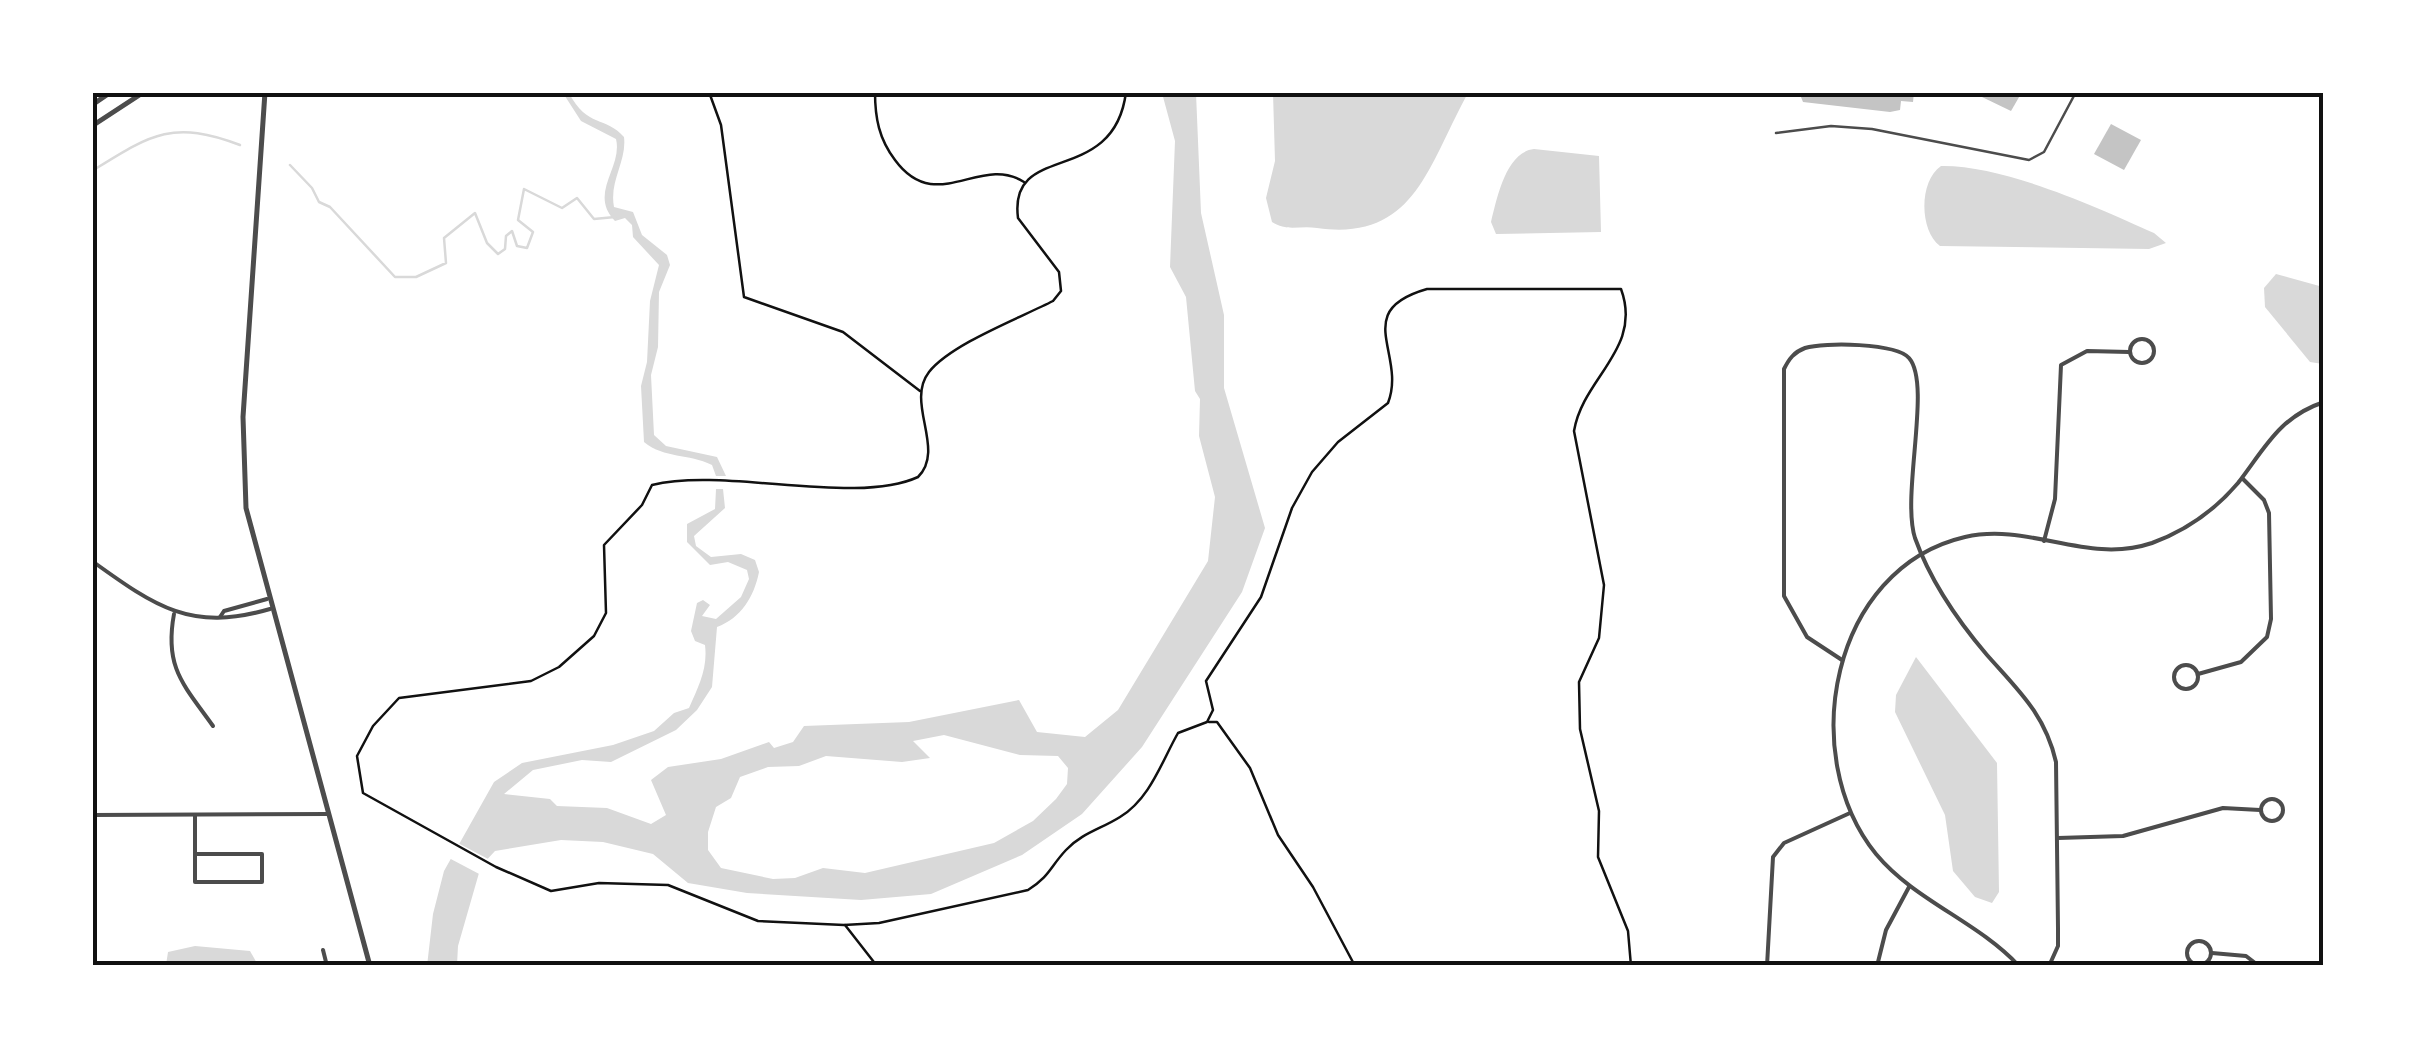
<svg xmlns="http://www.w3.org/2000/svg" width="2416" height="1058" viewBox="0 0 2416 1058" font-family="Barlow,sans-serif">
	<rect width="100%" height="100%" fill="#fff"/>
	<g fill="#d9d9d9" fill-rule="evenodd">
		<path d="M563,93H569C587,128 606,116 624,137C627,161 609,181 614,207L633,212L642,235L667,255L670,265L659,292L658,347L651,375L654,435L666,446L717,457L726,476H716L712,465C688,453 665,459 644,442L641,386L647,362L650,301L659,265L633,237L632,225L625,218L615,221C588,193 623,168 616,139L581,121Z"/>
		<path d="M1162,93H1196L1201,213L1224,315V388L1265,528L1242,592L1142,747L1082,814L1022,855L931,894L861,900L747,893L688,883L653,854L603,842L561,840L495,851L481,866L458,946L457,965L427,966L433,914L444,871L494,782L522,763L613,745L654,731L674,713L689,708C698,687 708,669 705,645L695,641L691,631L697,603L703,600L710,605L702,616L716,619L741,597L749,579L747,570L728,562L710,565L687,542V524L715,509L716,489H723L725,508L694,536L696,546L711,557L741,554L755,560L759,572C754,597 741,618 717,627L712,687L697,710L676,730L611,762L582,760L533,770L504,794L550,799L557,806L607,808L651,824L666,815L651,780L668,767L721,759L769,742L774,748L793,742L804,726L909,722L1019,700L1037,732L1085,737L1118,710L1208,561L1215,497L1199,436L1200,399L1195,391L1186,297L1170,267L1175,141ZM944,735L1020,755L1058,756L1068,768L1067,784L1056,799L1033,821L994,843L865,873L823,868L795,878L773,879L721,868L708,850V832L716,807L731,798L740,777L768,767L799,766L826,756L902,762L930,758L913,741Z"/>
		<path d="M1273,93V92L1468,93C1428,165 1415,242 1317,228C1300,225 1287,232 1272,222L1266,198L1275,161Z"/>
		<path d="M1534,149L1599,156L1601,232L1496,234L1491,222C1497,198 1506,152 1534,149Z"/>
		<path d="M1941,166C2004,165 2096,207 2154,233L2166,243L2149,249L1940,246C1919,230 1919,181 1941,166Z"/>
		<path d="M2276,274L2323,287V364L2310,362L2265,307L2264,288Z"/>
		<path d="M1916,657L1997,763L1999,892L1992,903L1975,897L1953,871L1945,815L1895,712L1896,695Z"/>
		<path d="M195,946L250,951L258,965H166L168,952Z"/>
	</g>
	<path fill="#fff" d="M456,842L492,861L483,876L447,857Z"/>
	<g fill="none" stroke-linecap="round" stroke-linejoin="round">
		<g stroke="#d9d9d9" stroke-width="2.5">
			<path d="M290,165L312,188L319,202L330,207L395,277H416L446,263L444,238L475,213L487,243L498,254L505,249L506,236L512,231L517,246L527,248L533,232L518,220L524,189L562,208L577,198L594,219L615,217"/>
			<path d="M92,171C150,135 172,119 240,145"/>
		</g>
	</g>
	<g fill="#c4c4c4">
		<path d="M1799,92H1914L1913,102L1901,101L1900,110L1890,112L1803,102Z"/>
		<path d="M1985,92H2022L2011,111L1982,97Z"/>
		<path d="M2111,124L2141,140L2124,170L2094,154Z"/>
	</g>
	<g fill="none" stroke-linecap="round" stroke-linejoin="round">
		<g stroke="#111" stroke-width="2.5">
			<path d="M709,92L721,125L744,297L843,332L920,391"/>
			<path d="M875,92C875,118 879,139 895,160C936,216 980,154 1024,182"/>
			<path d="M1126,92C1114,188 1008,140 1018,218L1059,272L1061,291L1053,301C1020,318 951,344 929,372C905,403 946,449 918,477C855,506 725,467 652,485L642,505L604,545L606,613L594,636L559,667L531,681L399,698L373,726L357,756L363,793L496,867L551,891L599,883L668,885L758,921L844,925L879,923L1028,890C1050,876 1050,867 1066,850C1082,833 1101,829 1120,817C1150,799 1162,761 1178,733L1207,722L1213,710L1206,681L1261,597L1292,508L1312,472L1338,442L1388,403C1407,354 1350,311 1427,289H1621C1643,349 1583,377 1574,431L1604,585L1599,638L1579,682L1580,729L1599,811L1598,857L1628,931L1631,966"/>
			<path d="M1209,722H1217L1250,768L1278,835L1313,887L1355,966"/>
			<path d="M845,925L877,966"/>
		</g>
		<path stroke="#4c4c4c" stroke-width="2.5" d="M1776,133L1831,126L1872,129L2029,160L2044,152L2076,92"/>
		<g stroke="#4c4c4c" stroke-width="4">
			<circle cx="2142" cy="351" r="12"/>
			<path d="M2044,541L2055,499L2061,365L2087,351L2129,352"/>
			<path d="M92,561C156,607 191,632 270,609"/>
			<path d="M174,614C164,668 184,685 213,726"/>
			<path d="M220,617L224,611L267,599"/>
			<path d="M1842,660L1807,637L1784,596V369C1789,359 1794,352 1805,348C1824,342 1896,343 1909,358C1932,384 1901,495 1915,538C1930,580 1958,621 1987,655C2018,690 2045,714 2056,762L2058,928V946L2049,966"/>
			<circle cx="2186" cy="677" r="12"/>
			<path d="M2198,674L2241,662L2267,637L2271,619L2269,513L2264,500L2243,479"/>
			<path d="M92,724V740"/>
			<circle cx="2272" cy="810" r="11"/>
			<path d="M92,815L328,814"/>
			<path d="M195,815V882H262V854H195"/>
			<path d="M2058,838L2123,836L2223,808L2260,810"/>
			<circle cx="2199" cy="953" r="12"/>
			<path d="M323,950L327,966"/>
			<path d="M2212,953L2246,956L2259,966"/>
			<path d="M1767,966L1773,857L1784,843L1850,813"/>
			<path d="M1877,966L1886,930L1909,887"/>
			<path d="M2019,966C1977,921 1915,901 1876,854C1796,755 1831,568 1965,537C2029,522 2087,565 2152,543C2185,531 2215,510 2238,483C2265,448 2279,417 2324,402"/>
		</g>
		<g stroke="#4c4c4c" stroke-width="5">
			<path d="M265,92L243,417L246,508L370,966"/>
			<path d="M92,105L111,92"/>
			<path d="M92,126L144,92"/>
		</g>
	</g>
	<rect width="2416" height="1058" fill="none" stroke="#ffffff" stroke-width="190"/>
	<rect x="95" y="95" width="2226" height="868" fill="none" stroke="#111" stroke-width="4"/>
</svg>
